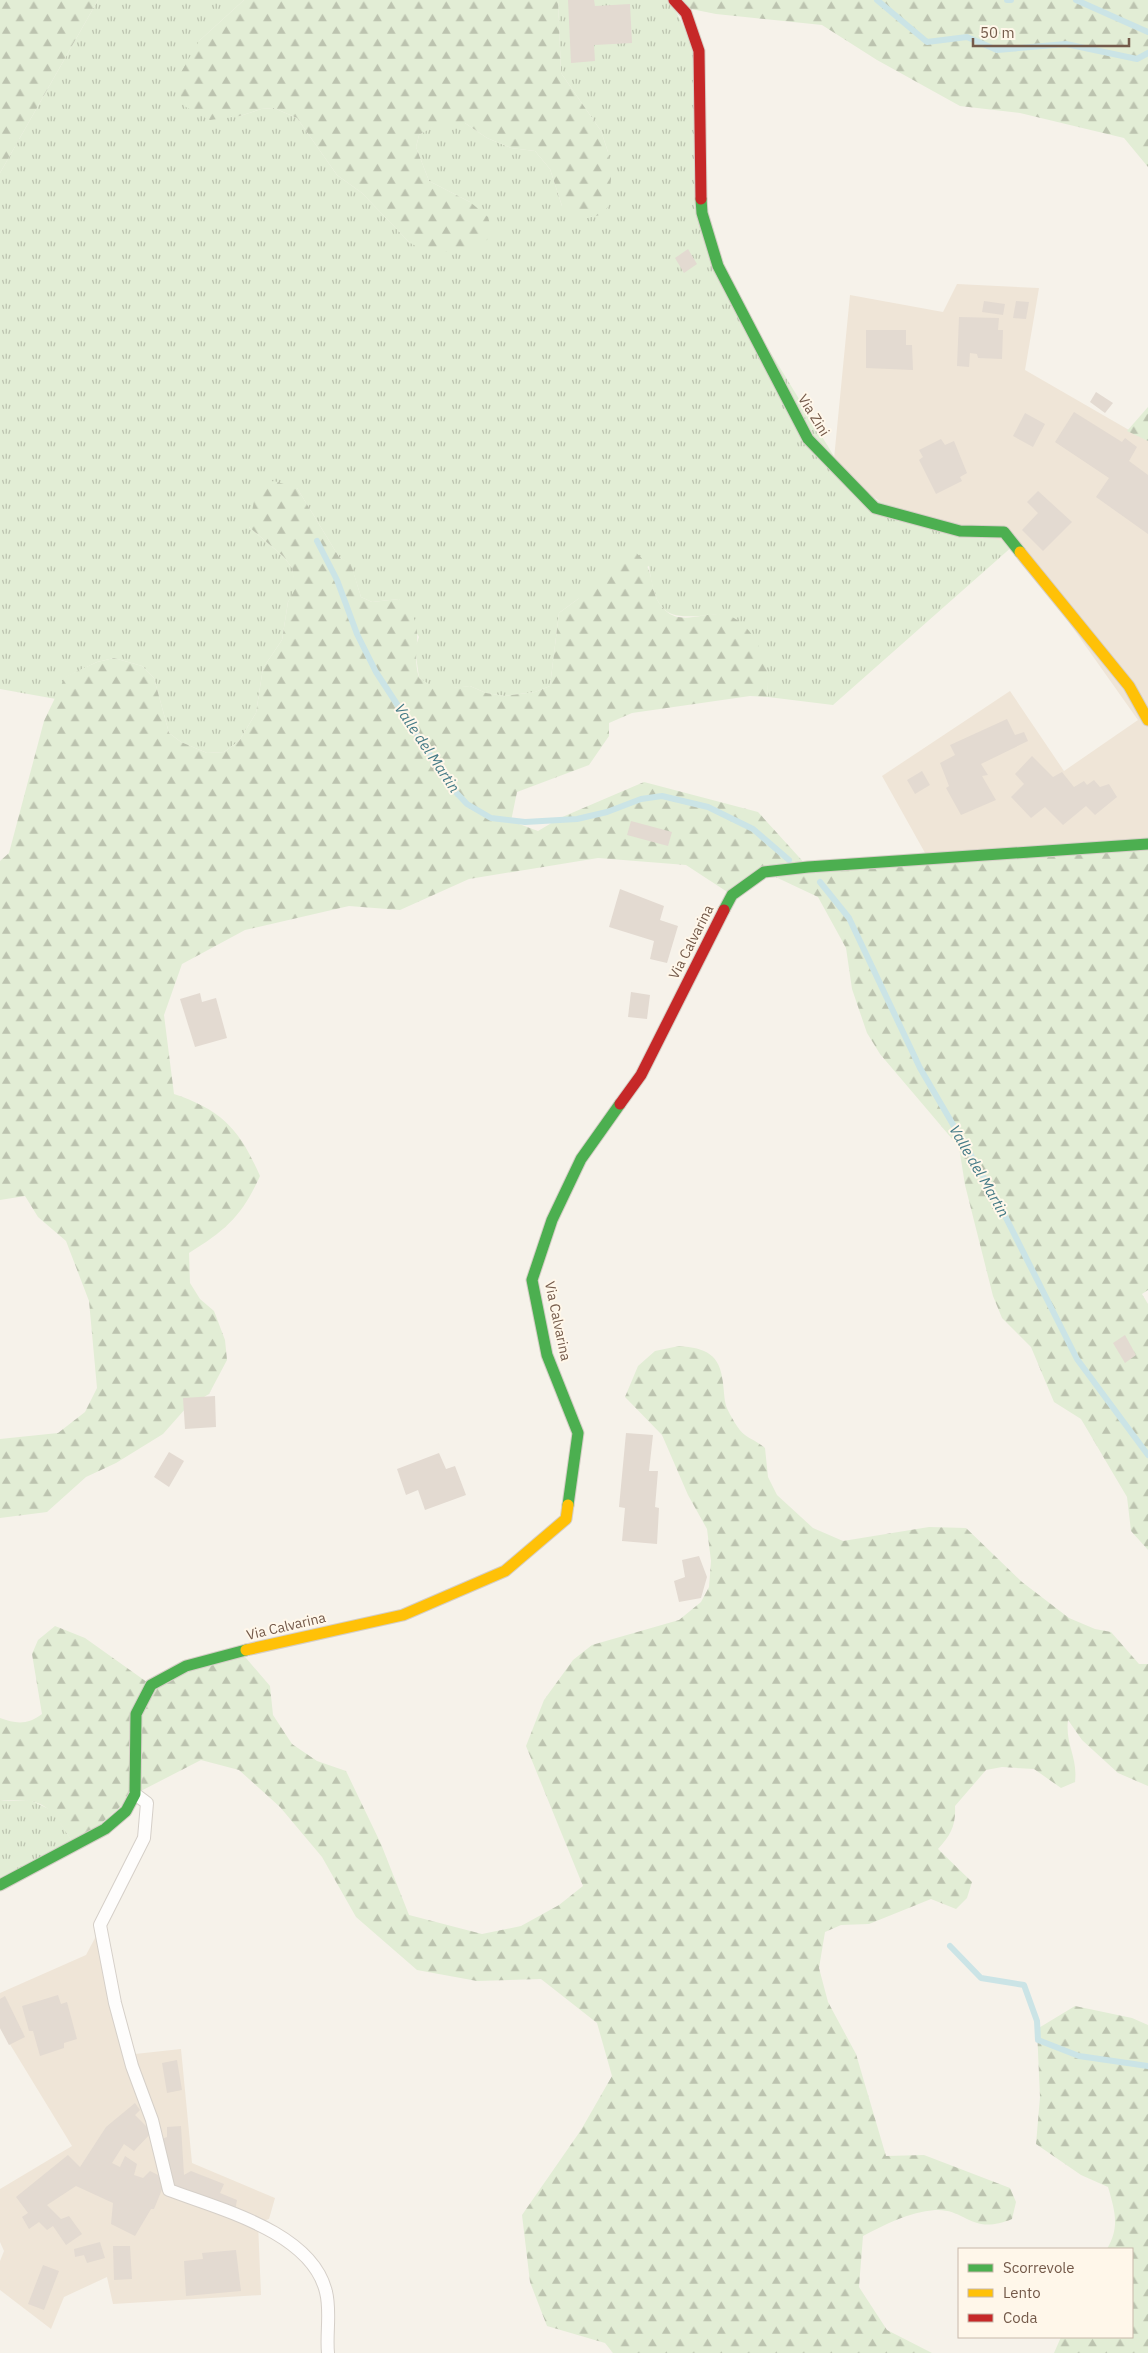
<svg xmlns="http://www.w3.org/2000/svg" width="1148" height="2353" viewBox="0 0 1148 2353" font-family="'IBM Plex Sans',sans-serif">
	<defs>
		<pattern id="grass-tufts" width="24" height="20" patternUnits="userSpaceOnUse" patternTransform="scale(1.25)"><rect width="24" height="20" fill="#e2edd5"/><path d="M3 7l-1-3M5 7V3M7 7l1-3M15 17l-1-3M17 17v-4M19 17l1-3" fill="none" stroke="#bcc3af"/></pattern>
		<pattern id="forest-firs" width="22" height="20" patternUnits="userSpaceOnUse" patternTransform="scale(1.25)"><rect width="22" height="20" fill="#e2edd5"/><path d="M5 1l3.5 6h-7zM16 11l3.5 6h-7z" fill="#bcc3af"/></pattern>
	</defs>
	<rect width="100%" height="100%" fill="#f6f2ea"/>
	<g fill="#efe5d7">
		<path d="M957,284L1039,288L1025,370L1148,441V844L929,860L882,776L1010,691L1064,771L1138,720L1014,545L901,516L833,469L850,295L943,312Z"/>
		<path d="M103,1923L106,1953L135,2054L181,2049L192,2163L275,2198L269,2219L258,2223L261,2295L113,2304L107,2277L64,2297L51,2329L0,2290V2261L4,2251L0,2242V2189L72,2146L0,2028V1993L86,1955Z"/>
	</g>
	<g fill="url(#grass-tufts)">
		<path d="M98,0H244L199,41L240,116L261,109L274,108L297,118L337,175L362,193L410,243L470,202L429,181L416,147L419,135L438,123H465L487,138L511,148L535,151L550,169L562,206L608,152L601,131L561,73L558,0H670L698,55L704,210L732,289L857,494L1014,545L833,705L768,697L766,667L719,614C671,619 656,621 649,566L578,599L559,613L550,686L535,692L505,696L486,693L470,686L437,690L419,678L415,648L419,637L399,599L372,602L361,597L351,565L339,557L297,488L249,527L284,557L292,568L296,589L288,602L282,640L263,668L256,713L239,741L224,752L207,753L181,742L169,733L154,678L142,666L114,658L97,662L66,677L56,699L0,689V173Z"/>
		<path d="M30,1800L53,1811L75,1846L0,1885V1801Z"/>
	</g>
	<g fill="url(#forest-firs)">
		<path d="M0,0H98L0,173Z"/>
		<path d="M244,0H558L561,73L601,131L608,152L611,179L608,207L600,215L583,219L562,206L550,169L535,151L511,148L487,138L465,123L438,124L419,135L416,147L429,181L470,202L488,217L493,235L476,248L431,253L410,243L362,193L337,175L297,118L274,108L261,109L240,116L210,120L184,106L176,81L199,41Z"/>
		<path d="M670,0H1148V167L1124,138L1020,113L960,106L877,60L822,25L716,14L676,6Z"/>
		<path d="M1148,407V441L1127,431Z"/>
		<path d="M274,481L297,488L339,557L351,564L361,597L372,602L399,599C431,629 409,643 419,678L437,689L470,686L486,693L505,696L535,692L550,686L559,613L578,599L632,550C661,569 644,591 666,611C680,624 701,614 718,614C744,614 761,644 766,667C769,676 767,688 768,697L750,696L632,713L609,723V736L589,765L517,792L511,821L538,831L560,818L644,782L758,812L808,867L1148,844V1290L1142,1294L1148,1304V1550L1131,1531L1127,1497L1081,1419L1054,1402L1031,1347L1002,1318L993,1296L965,1185L959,1147L880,1054L867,1033L852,989L846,948L818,897L765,872L732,895L686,865L598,858L469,879L400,910L349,906L245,930L182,964L164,1015L174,1094C222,1110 240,1130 260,1176C242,1216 226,1230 189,1253L190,1283L200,1299L214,1311L225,1340L227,1360L209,1394L186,1408L163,1434L116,1463L86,1477L47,1512L0,1518V1439L58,1433L85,1412L97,1388L89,1301L66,1241L38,1217L25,1196L0,1200V861L9,853L44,721L65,677L97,662L114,658L142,666L154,678L169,733L181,742L207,753L224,752L239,741L256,713L263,668L282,640L288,602L295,589L292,568L284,557L249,527L257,485Z"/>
		<path d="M679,1346C706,1348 720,1354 723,1383C724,1390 724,1399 726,1406C730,1415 738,1430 745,1435C752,1440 758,1442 765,1448L768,1477L777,1495L813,1528L843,1541L929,1527L966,1528L1022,1582L1069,1618L1095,1629L1111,1632L1139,1664H1148V1786L1118,1773L1082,1740L1068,1720C1065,1745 1078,1756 1075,1782L1061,1788L1034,1769L1002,1767L986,1770L955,1806C956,1825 951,1835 938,1849L972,1882L967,1898L956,1909L931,1899L869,1924L841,1925L825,1932L819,1968L828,2002L856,2054L886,2156L924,2155L1010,2188L1016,2202L1012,2219C971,2236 966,2208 935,2210C909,2212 886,2224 863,2236L859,2287L887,2330L932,2353H613L605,2343L547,2326L530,2282L522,2215L581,2130L612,2076L597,2023L541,1979L477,1981L417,1970L356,1917L322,1857L280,1807L239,1770L201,1760L135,1794L75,1846C51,1809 48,1796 0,1801V1718C16,1724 28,1725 42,1714L32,1654L38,1640L55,1626L85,1638L151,1685L240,1651L270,1686L273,1715L292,1744L317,1761L346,1771L381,1844L409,1915L482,1934L521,1926L559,1905L583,1886L526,1746L544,1700L573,1660L592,1645L679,1620L701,1602L709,1587L711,1561L707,1529L688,1495L662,1435L625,1397L638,1366L655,1351Z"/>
		<path d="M1075,2006L1132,2018L1148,2025V2353H1054L1061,2337H1132V2249H1107C1120,2227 1115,2211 1108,2187L1081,2175L1036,2144L1040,2097L1037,2029Z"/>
	</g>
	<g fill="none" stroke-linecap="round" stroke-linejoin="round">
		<g stroke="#cbe4e6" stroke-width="6">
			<path d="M877,0L927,42L967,37L997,50L1066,44L1137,59L1148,53"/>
			<path d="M1007,0H1011"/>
			<path d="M1076,0L1148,32"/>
			<path d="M317,541L337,580L357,634L376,672L451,787L467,804L491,818L525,822L577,819L607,812L641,799L662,796L708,807L753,829L789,860"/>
			<path d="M820,882L849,918L920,1068L997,1200L1077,1359L1148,1455"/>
			<path d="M950,1946L981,1978L1024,1985L1037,2021L1038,2040L1079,2056L1148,2066"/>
		</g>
	</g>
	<g fill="#e3dad1">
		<path d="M568,0H594L595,6L630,4L632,43L594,45L595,61L571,63Z"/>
		<path d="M688,249L697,264L684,273L675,258Z"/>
		<path d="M984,301L1005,304L1003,315L982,312Z"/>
		<path d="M1016,301L1029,302L1026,319L1013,318Z"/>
		<path d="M959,317L999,318L998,330H1003L1002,359L978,358L977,354L970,353L969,367L957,366Z"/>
		<path d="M866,330H906V345H912L913,370L866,368Z"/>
		<path d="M1096,392L1113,403L1105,413L1090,402Z"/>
		<path d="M1074,412L1122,442L1125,438L1137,447L1129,461L1148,475V534L1096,497L1109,478L1055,442Z"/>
		<path d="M1025,413L1045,424L1033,447L1013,436Z"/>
		<path d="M941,439L945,445L954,441L967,473L960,477L962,481L936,494L919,460L923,457L919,450Z"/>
		<path d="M1038,491L1072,522L1043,551L1022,530L1038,513L1027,502Z"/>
		<path d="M1007,719L1015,735L1024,732L1028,741L981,764L988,775L982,776L996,800L961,815L946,788L949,786L940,763L955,755L950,745Z"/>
		<path d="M1032,756L1053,777L1062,772L1074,787L1084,781L1087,785L1094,780L1100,787L1109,784L1117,797L1095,815L1086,806L1063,825L1045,807L1031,818L1011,797L1024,784L1015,774Z"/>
		<path d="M922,771L930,785L915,794L907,780Z"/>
		<path d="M631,821L672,832L668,846L627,835Z"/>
		<path d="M620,889L664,906L660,920L678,926L667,963L650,959L654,941L609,927Z"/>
		<path d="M631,992L650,995L647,1019L628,1017Z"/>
		<path d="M200,993L202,1002L216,998L227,1038L195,1047L180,999Z"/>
		<path d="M1125,1335L1136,1355L1125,1363L1113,1343Z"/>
		<path d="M215,1396L216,1427L185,1429L183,1398Z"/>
		<path d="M626,1433L653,1435L649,1471H658L655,1507L659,1508L657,1544L622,1541L625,1508L619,1507Z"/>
		<path d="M169,1452L184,1461L169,1487L154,1477Z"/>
		<path d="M439,1453L446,1469L455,1466L466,1495L425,1510L418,1490L406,1495L397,1469Z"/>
		<path d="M699,1556L707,1577L701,1598L679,1602L674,1581L685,1577L682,1560Z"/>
		<path d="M58,1995L61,2004L67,2002L77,2039L64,2043V2048L40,2056L33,2031H29L22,2006Z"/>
		<path d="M5,1996L25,2037L9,2045L0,2028V1999Z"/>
		<path d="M177,2060L182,2090L167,2093L162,2063Z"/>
		<path d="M135,2103L140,2110L135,2115L152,2132L134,2151L124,2144L112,2163L120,2167L125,2156L137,2164L134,2175L143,2178L150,2171L158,2175L163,2187L154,2209H151L135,2236L111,2224L113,2203L76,2186L47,2205L61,2219L69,2216L82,2234L66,2245L53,2226L47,2230L39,2222L29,2229L22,2217L28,2213L16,2197L68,2155L80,2167L106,2127Z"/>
		<path d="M181,2126L184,2175L191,2171L224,2184L220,2193L237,2200L235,2211L172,2185L162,2139L167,2137V2127Z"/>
		<path d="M100,2242L105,2258L87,2263L84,2255L75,2257L74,2249Z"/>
		<path d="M113,2246H130L132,2279L114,2280Z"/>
		<path d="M236,2250L241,2291L186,2296L184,2261L203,2259L202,2253Z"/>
		<path d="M43,2265L59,2271L44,2310L28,2304Z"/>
	</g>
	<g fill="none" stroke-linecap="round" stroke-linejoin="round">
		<defs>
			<path id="lane" d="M135,1794L147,1803L144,1838L100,1925L115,2003L132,2066L152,2120L169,2190C219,2209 312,2232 326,2292C331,2311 326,2334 328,2353"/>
			<g id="fast">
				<path d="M701,199L702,213L718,266L808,439L875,508L960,531L1004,532L1020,552"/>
				<path d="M724,910L732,895L764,872L808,867L1148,844"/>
				<path d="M568,1505L578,1433L547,1355L532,1280L552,1220L581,1159L620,1104"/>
				<path d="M0,1885L105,1829L126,1811L135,1794L136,1714L151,1685L186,1666L246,1650"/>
			</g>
			<g id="slow">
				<path d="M1020,552L1129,686L1148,720"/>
				<path d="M246,1650L403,1615L505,1571L566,1519L568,1505"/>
			</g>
			<g id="jam">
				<path d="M674,0L686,13L699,51L701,199"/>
				<path d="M620,1104L641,1075L724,910"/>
			</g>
		</defs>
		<use href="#lane" stroke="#d5cfc8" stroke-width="14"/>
		<use href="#fast" stroke="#d5cec6" stroke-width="13"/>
		<use href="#slow" stroke="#d5cec6" stroke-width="13"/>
		<use href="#jam" stroke="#d5cec6" stroke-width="13"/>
		<use href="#lane" stroke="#fefdfc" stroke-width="12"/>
		<use href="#fast" stroke="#4caf50" stroke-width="11"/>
		<use href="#slow" stroke="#ffc107" stroke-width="11"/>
		<use href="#jam" stroke="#c62828" stroke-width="11"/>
	</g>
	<g text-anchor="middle" stroke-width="4" stroke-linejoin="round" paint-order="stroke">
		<g font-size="14" fill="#745a4a" stroke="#fff7ea">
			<text transform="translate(814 415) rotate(58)" y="5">Via Zini</text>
			<text transform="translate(691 942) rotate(-63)" y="5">Via Calvarina</text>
			<text transform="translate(558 1321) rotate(78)" y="5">Via Calvarina</text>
			<text transform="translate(286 1626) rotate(-13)" y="5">Via Calvarina</text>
		</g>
		<g font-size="15" font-style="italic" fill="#447a86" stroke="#fff7ea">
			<text transform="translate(427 748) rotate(56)" y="5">Valle del Martin</text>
			<text transform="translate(979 1171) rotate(60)" y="5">Valle del Martin</text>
		</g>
	</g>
	<rect x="958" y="2248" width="175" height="90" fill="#fff7ea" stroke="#c7b8aa"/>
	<rect x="968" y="2264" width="25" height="8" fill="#4caf50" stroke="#c7b8aa"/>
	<text x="1003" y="2273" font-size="15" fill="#745a4a">Scorrevole</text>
	<rect x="968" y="2289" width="25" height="8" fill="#ffc107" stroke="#c7b8aa"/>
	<text x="1003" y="2298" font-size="15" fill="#745a4a">Lento</text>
	<rect x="968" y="2314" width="25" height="8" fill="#c62828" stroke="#c7b8aa"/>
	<text x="1003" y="2323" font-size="15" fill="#745a4a">Coda</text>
	<path d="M973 38v8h156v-8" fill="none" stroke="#745a4a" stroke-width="2.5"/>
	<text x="980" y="38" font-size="15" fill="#745a4a" stroke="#fff7ea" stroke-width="4" paint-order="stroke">50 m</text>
</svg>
